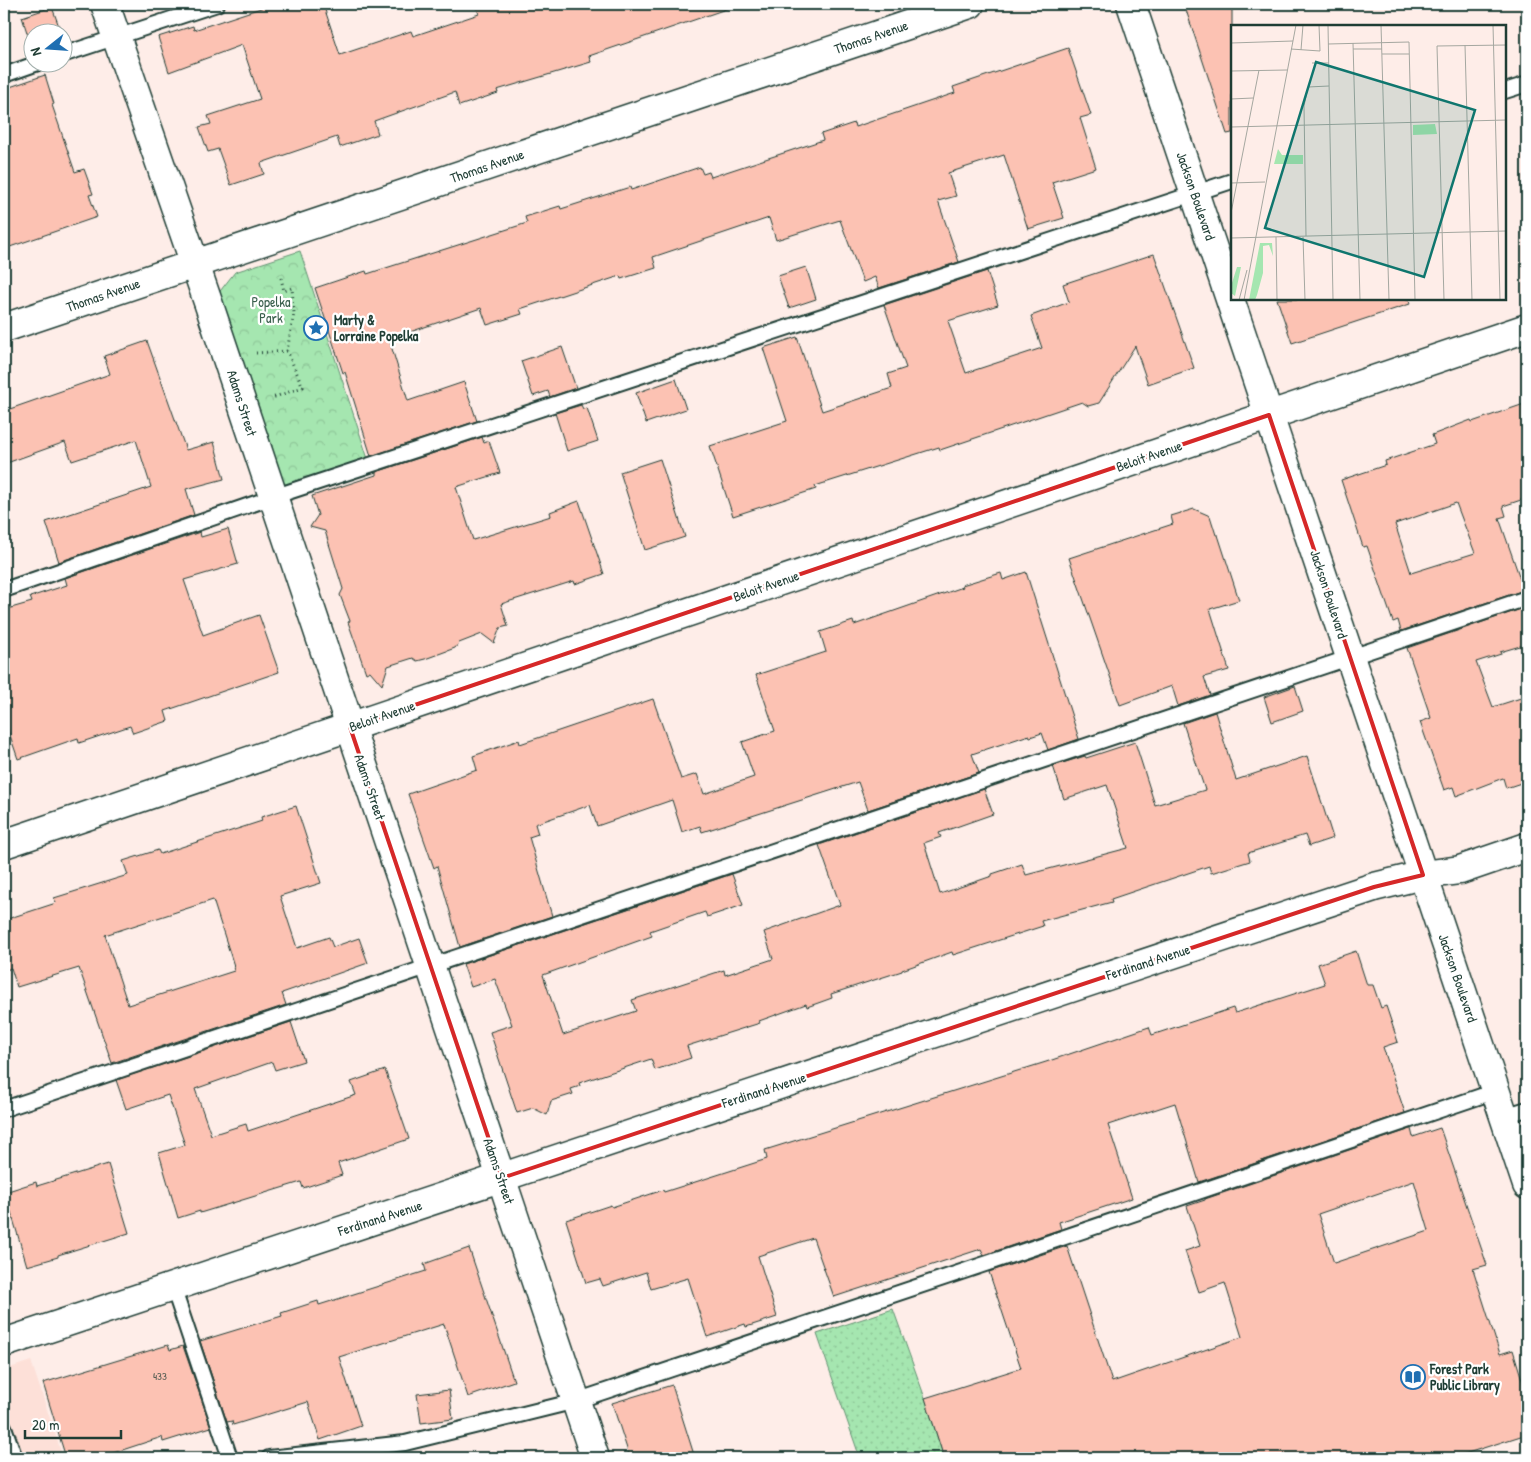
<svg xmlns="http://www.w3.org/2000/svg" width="1531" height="1462" viewBox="0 0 1531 1462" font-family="'Patrick Hand',sans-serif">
	<defs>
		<pattern id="grass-dots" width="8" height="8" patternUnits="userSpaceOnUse" patternTransform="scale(1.25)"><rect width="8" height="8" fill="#a5e6b0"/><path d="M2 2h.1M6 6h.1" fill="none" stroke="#8ec698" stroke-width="1.8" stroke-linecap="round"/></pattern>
		<pattern id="park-crowns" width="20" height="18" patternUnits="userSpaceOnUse" patternTransform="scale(1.25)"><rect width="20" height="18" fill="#a5e6b0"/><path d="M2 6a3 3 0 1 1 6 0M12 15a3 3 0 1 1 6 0" fill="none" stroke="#8ec698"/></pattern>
	</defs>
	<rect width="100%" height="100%" fill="#feede8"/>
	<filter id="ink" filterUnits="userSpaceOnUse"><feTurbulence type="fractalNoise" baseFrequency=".02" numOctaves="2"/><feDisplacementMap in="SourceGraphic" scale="10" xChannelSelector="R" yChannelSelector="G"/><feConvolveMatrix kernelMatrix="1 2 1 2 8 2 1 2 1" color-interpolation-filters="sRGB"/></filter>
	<g filter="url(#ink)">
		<path fill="#fde0d8" d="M31,1361L63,1458H4V1370Z"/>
		<path fill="url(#grass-dots)" stroke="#629272" d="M893,1309L925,1398L944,1458H860L817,1334Z"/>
		<path fill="url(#park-crowns)" stroke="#629272" d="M300,251L368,459L282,486L217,295L235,272Z"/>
		<g fill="#fcc2b3" stroke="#1f3d34" fill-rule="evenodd">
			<path d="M273,4H323L340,55L411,31L413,36L479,14L475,4H728L729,8L589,56L591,62L497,90L498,93L459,106L455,92L374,121L378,134L340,147L337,137L261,163L264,174L231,185L218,149L208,152L199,127L211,124L208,116L260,99L242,45L169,72L158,37L193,26L194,30Z"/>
			<path d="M1184,4H1232V133L1227,134Z"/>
			<path d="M52,7L61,32H32V48L22,17Z"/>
			<path d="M1068,48L1091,115L1080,118L1096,168L1052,182L1064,218L1028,229L1004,155L948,173L956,196L938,201L959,262L879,288L875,277L863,282L840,220L776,240L769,218L653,257L656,268L621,279L620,276L520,309L522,314L487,325L481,308L389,339L408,401L464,382L477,421L371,456L345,372L343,373L315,288L366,271L367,274L527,223L525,217L560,206L561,209L630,187L631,190L700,167L703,174L709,172L711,177L823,140L821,134L854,123L855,127L955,93L953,87Z"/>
			<path d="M45,75L54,104L52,105L75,172L84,169L93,194L89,195L97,217L4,249V89Z"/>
			<path d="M1154,254L1194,368L1148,384L1135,346L1099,403L1088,406L1082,402L940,450L939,447L815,486L816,489L733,516L710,446L787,421L763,348L797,337L822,411L892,388L888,374L906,368L884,305L987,271L998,305L948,321L966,373L1042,348L1031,316L1069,302L1063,284Z"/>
			<path d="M806,267L816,299L789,308L778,276Z"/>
			<path d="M1277,299H1409L1410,304L1292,343Z"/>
			<path d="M147,341L186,450L214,442L224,479L186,489L194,515L59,562L46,522L151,487L136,440L72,461L65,442L4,464V411L110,374L104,356Z"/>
			<path d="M562,347L576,388L550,397L548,391L533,396L521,361Z"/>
			<path d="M676,379L686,409L646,423L636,393Z"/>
			<path d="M1527,403V498L1503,506L1506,516L1499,518L1524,590L1401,631L1398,620L1393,622L1367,546L1363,547L1341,480L1386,465L1385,461L1435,444L1432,435L1471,420L1472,422ZM1456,503L1475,553L1411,573L1395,524Z"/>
			<path d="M581,405L583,409L587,408L598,441L567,451L555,413Z"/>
			<path d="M482,437L484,443L489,441L500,473L456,487L473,540L551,516L550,512L579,501L604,574L575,584L574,581L501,604L508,626L500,628L494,643L482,634L459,643L455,648L425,659L417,661L413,658L388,666L382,685L370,671L366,673L348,622L350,621L340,595L343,589L325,531L310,527L318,515L312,496L376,475V472Z"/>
			<path d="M660,459L685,537L645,550L620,472Z"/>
			<path d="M1194,509L1210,516L1216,535H1218L1239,600L1210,609L1229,670L1204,677L1210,695L1178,706L1172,686L1120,705L1069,558L1173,524L1171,516Z"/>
			<path d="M228,529L238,564L184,580L203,635L259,615L279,672L165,711L168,721L133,733L130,726L79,743L78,738L18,759L4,718V610L32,602L30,597L67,585L65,578L200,532L201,537Z"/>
			<path d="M1026,572L1079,739L1048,750L1042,733L1030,737L1029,735L972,754L979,773L868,810L858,782L702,832L700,826L682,832L672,800L597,826L590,805L535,824L538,834L529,837L552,916L460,947L437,866L434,868L408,794L477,770L473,756L519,740L520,744L653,699L681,779L697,774L704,794L754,777L742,742L775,731L756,675L826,652L820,632L853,621L854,625L963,587L962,585L1001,573L1003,580Z"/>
			<path d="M1527,607V644L1500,652L1501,654L1476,662L1493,707L1527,696V781L1506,788L1503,778L1456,796L1453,787L1444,790L1420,722L1431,718L1407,648Z"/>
			<path d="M1295,686L1303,711L1272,722L1264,697Z"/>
			<path d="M1215,712L1236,780L1307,756L1333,838L1309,846L1305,835L1248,853L1250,861L1211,873L1209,866L1111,899L1112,902L1041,921L1043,926L953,955L952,952L902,970V971L831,994L832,998L807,1007L806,1004L759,1021L760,1023L687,1046L691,1058L655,1070L651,1059L579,1083L580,1086L571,1089L573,1094L551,1101L547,1115L533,1108L517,1113L490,1032L512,1025L495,979L471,987L463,964L732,874L743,905L707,917L705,912L650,931L652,936L543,975L563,1035L636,1011L632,1000L724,970L725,975L773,959L764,932L840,905L819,845L984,789L993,814L939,833L941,837L924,843L940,894L992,876V874L1022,864L1026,875L1128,848L1107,785L1064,799L1053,766L1085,756L1086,758L1135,742L1155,805L1205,790L1183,723Z"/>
			<path d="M296,806L321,883L280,896L297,948L329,937L333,947L359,938L368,963L282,993L286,1005L112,1063L79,968L17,987L11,968L4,971V920L56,903L54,898L128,875L123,861L158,850L160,854L262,821L261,817ZM213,900L234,966L233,967L234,971L128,1005L105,935Z"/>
			<path d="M1356,951L1367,985H1373L1381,1008L1386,1006L1398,1042L1383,1047L1405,1113L1199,1182L1175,1103L1108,1125L1132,1198L1059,1222L1061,1229L984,1255L981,1249L834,1297L813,1238L758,1256L777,1317L746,1327L745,1324L707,1337L688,1278L651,1289L646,1272L603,1286L600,1279L586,1283L566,1220L611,1205L612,1207L663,1190L664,1192L767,1159L765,1150L1046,1062L1149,1027L1152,1035L1233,1008L1235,1013L1325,984L1318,964Z"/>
			<path d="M291,1022L304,1061L275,1070L272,1062L195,1089L211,1135L246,1124L248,1131L356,1095L351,1082L385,1070L409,1139L338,1163L342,1175L303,1188L301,1182L200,1213V1211L178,1218L159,1153L185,1145L168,1095L126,1109L116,1080Z"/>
			<path d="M1440,1128L1487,1265L1473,1269L1500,1354L1513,1350L1527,1396V1434L1452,1458H944L925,1398L1021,1368L989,1272L1067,1246L1112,1382L1242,1337L1225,1283L1199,1292L1185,1251L1200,1246L1187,1206L1205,1200V1199L1411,1129L1413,1137ZM1414,1181L1429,1231L1334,1263L1318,1214Z"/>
			<path d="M108,1164L129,1233L58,1255V1257L27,1266L5,1192L36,1182L37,1186Z"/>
			<path d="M469,1248L514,1381L468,1397L444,1324L339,1357L361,1426L320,1440L308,1402L233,1425L232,1421L227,1422L200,1341L282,1316L281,1313L318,1301L319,1305L426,1271L424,1264Z"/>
			<path d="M168,1345L170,1350L183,1346L211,1427L163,1442L162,1437L98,1458H66L43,1383Z"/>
			<path d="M672,1385L695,1458H630L612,1403Z"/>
			<path d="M449,1390L453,1419L421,1423L417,1394Z"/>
		</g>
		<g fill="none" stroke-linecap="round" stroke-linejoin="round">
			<defs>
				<g id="lane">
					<path d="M62,55L217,4"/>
					<path d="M4,75L41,62"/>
					<path d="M1505,91L1527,84"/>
					<path d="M4,590L273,497L1232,181"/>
					<path d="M4,1109L1527,598"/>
					<path d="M1504,1116L1527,1109"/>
					<path d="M173,1287L230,1458"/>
					<path d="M4,1427L15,1458"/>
					<path d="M269,1458L405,1443L576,1401L994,1261L1496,1091"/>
				</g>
				<g id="street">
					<path d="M105,4L208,302L595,1458"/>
					<path d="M4,328L970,4"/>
					<path d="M4,844L1527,328"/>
					<path d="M4,1343L1374,887L1423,875L1460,870L1527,847"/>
				</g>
				<path id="secondary" d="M1131,4L1527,1185"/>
			</defs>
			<use href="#lane" stroke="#1f3d34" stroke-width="18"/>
			<use href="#street" stroke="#1f3d34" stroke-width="31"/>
			<use href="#secondary" stroke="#1f3d34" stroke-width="31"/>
			<g stroke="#1f3d34" stroke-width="3" stroke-dasharray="1 4" stroke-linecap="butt">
				<path d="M281,278L284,291L292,288L294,313L287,351"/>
				<path d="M256,353L287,351L303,387L272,398"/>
			</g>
			<use href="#lane" stroke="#fff" stroke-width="14"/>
			<use href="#street" stroke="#fff" stroke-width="28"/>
			<use href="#secondary" stroke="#fff" stroke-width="28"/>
		</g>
	</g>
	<path fill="none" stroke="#d62828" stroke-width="4" stroke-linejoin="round" d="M1269,415L1423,875L1374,887L502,1178L350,727Z"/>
	<defs>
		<symbol id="sight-ring" viewBox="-11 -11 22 22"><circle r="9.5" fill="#fff" stroke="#1f6fb2" stroke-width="1.5"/><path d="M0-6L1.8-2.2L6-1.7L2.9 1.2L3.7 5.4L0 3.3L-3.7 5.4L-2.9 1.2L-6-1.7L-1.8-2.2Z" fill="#1f6fb2"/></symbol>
		<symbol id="library-ring" viewBox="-11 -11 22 22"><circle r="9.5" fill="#fff" stroke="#1f6fb2" stroke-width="1.5"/><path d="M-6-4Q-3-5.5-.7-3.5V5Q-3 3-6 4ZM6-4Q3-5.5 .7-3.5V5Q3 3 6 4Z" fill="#1f6fb2"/></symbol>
	</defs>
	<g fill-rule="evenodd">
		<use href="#sight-ring" x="302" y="314" width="28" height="28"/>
		<use href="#library-ring" x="1399" y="1363" width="28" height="28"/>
	</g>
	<g text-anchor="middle" stroke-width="4.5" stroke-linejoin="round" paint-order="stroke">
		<g font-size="11" fill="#565e54">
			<text x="160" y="1380">433</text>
		</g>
		<g font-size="14" fill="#1f3d34" stroke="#fff">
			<text transform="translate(871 37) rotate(-19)" y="5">Thomas Avenue</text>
			<text transform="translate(487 166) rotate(-19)" y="5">Thomas Avenue</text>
			<text transform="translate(1196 196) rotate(71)" y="5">Jackson Boulevard</text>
			<text transform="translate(103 295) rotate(-19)" y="5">Thomas Avenue</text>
			<text transform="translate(242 403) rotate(72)" y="5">Adams Street</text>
			<text transform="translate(1149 456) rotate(-19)" y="5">Beloit Avenue</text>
			<text transform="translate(766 586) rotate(-19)" y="5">Beloit Avenue</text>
			<text transform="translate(1329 594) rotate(72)" y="5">Jackson Boulevard</text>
			<text transform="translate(382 716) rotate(-19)" y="5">Beloit Avenue</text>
			<text transform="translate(370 787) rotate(71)" y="5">Adams Street</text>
			<text transform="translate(1148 962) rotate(-18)" y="5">Ferdinand Avenue</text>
			<text transform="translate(1458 978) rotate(71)" y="5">Jackson Boulevard</text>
			<text transform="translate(764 1090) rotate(-18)" y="5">Ferdinand Avenue</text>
			<text transform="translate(499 1171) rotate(71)" y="5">Adams Street</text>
			<text transform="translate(380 1218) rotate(-18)" y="5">Ferdinand Avenue</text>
		</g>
		<g font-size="14" fill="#3a5f4d" stroke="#fff">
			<text x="271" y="307">Popelka<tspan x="271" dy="16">Park</tspan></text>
		</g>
		<g font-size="14" font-weight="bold" fill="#1f3d34" stroke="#fff" text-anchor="start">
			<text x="334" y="325">Marty &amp;<tspan x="334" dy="16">Lorraine Popelka</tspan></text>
			<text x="1430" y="1374">Forest Park<tspan x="1430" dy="16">Public Library</tspan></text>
		</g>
	</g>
	<g transform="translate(1231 25)">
		<rect width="275" height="275" fill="#feede8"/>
		<path d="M47,124L51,130H72V139H43ZM29,218H41L42,231L38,220L32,221V248L26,270L24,275H18ZM6,242H10L4,271L0,268V261Z" fill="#a5e6b0"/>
		<path d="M204,99L206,109L182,110V100Z" fill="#a5e6b0"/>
		<path fill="none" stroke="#a5a7a0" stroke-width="1" d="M97,0L102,275M150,0L158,275M262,0L269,275M0,18L62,16M122,18L129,275M97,19L178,17L184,275M234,20L241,275M60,24L89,26L88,0M122,24H151M70,25L72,0M151,29H178M81,38H98M0,46L56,45M0,74L22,73M0,102L275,95M0,158L34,157M0,188L28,45M75,211L73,81L77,62L98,61M45,212L46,275M72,212L74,275M0,213L275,206M8,275L16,245M13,275L65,0M213,275L206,21L275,20"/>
		<path fill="#0f766e" fill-opacity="0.15" stroke="#0f766e" stroke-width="2.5" d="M85,37L244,85L193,252L34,203Z"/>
		<rect width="275" height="275" fill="none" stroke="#1f3d34" stroke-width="2.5"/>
	</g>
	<rect width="1531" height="1462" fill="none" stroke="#fff" stroke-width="20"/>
	<rect x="10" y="10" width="1511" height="1442" fill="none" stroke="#1f3d34" stroke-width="2" filter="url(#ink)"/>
	<g transform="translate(48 48) rotate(253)"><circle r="24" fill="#ffffff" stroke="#a5b1ae"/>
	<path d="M0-4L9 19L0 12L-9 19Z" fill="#1f6fb2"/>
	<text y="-8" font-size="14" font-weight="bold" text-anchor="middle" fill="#1f3d34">N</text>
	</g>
	<path d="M25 1430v8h96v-8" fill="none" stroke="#1f3d34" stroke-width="2.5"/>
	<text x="32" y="1430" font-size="15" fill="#1f3d34" stroke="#ffffff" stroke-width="4" paint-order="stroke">20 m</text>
</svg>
